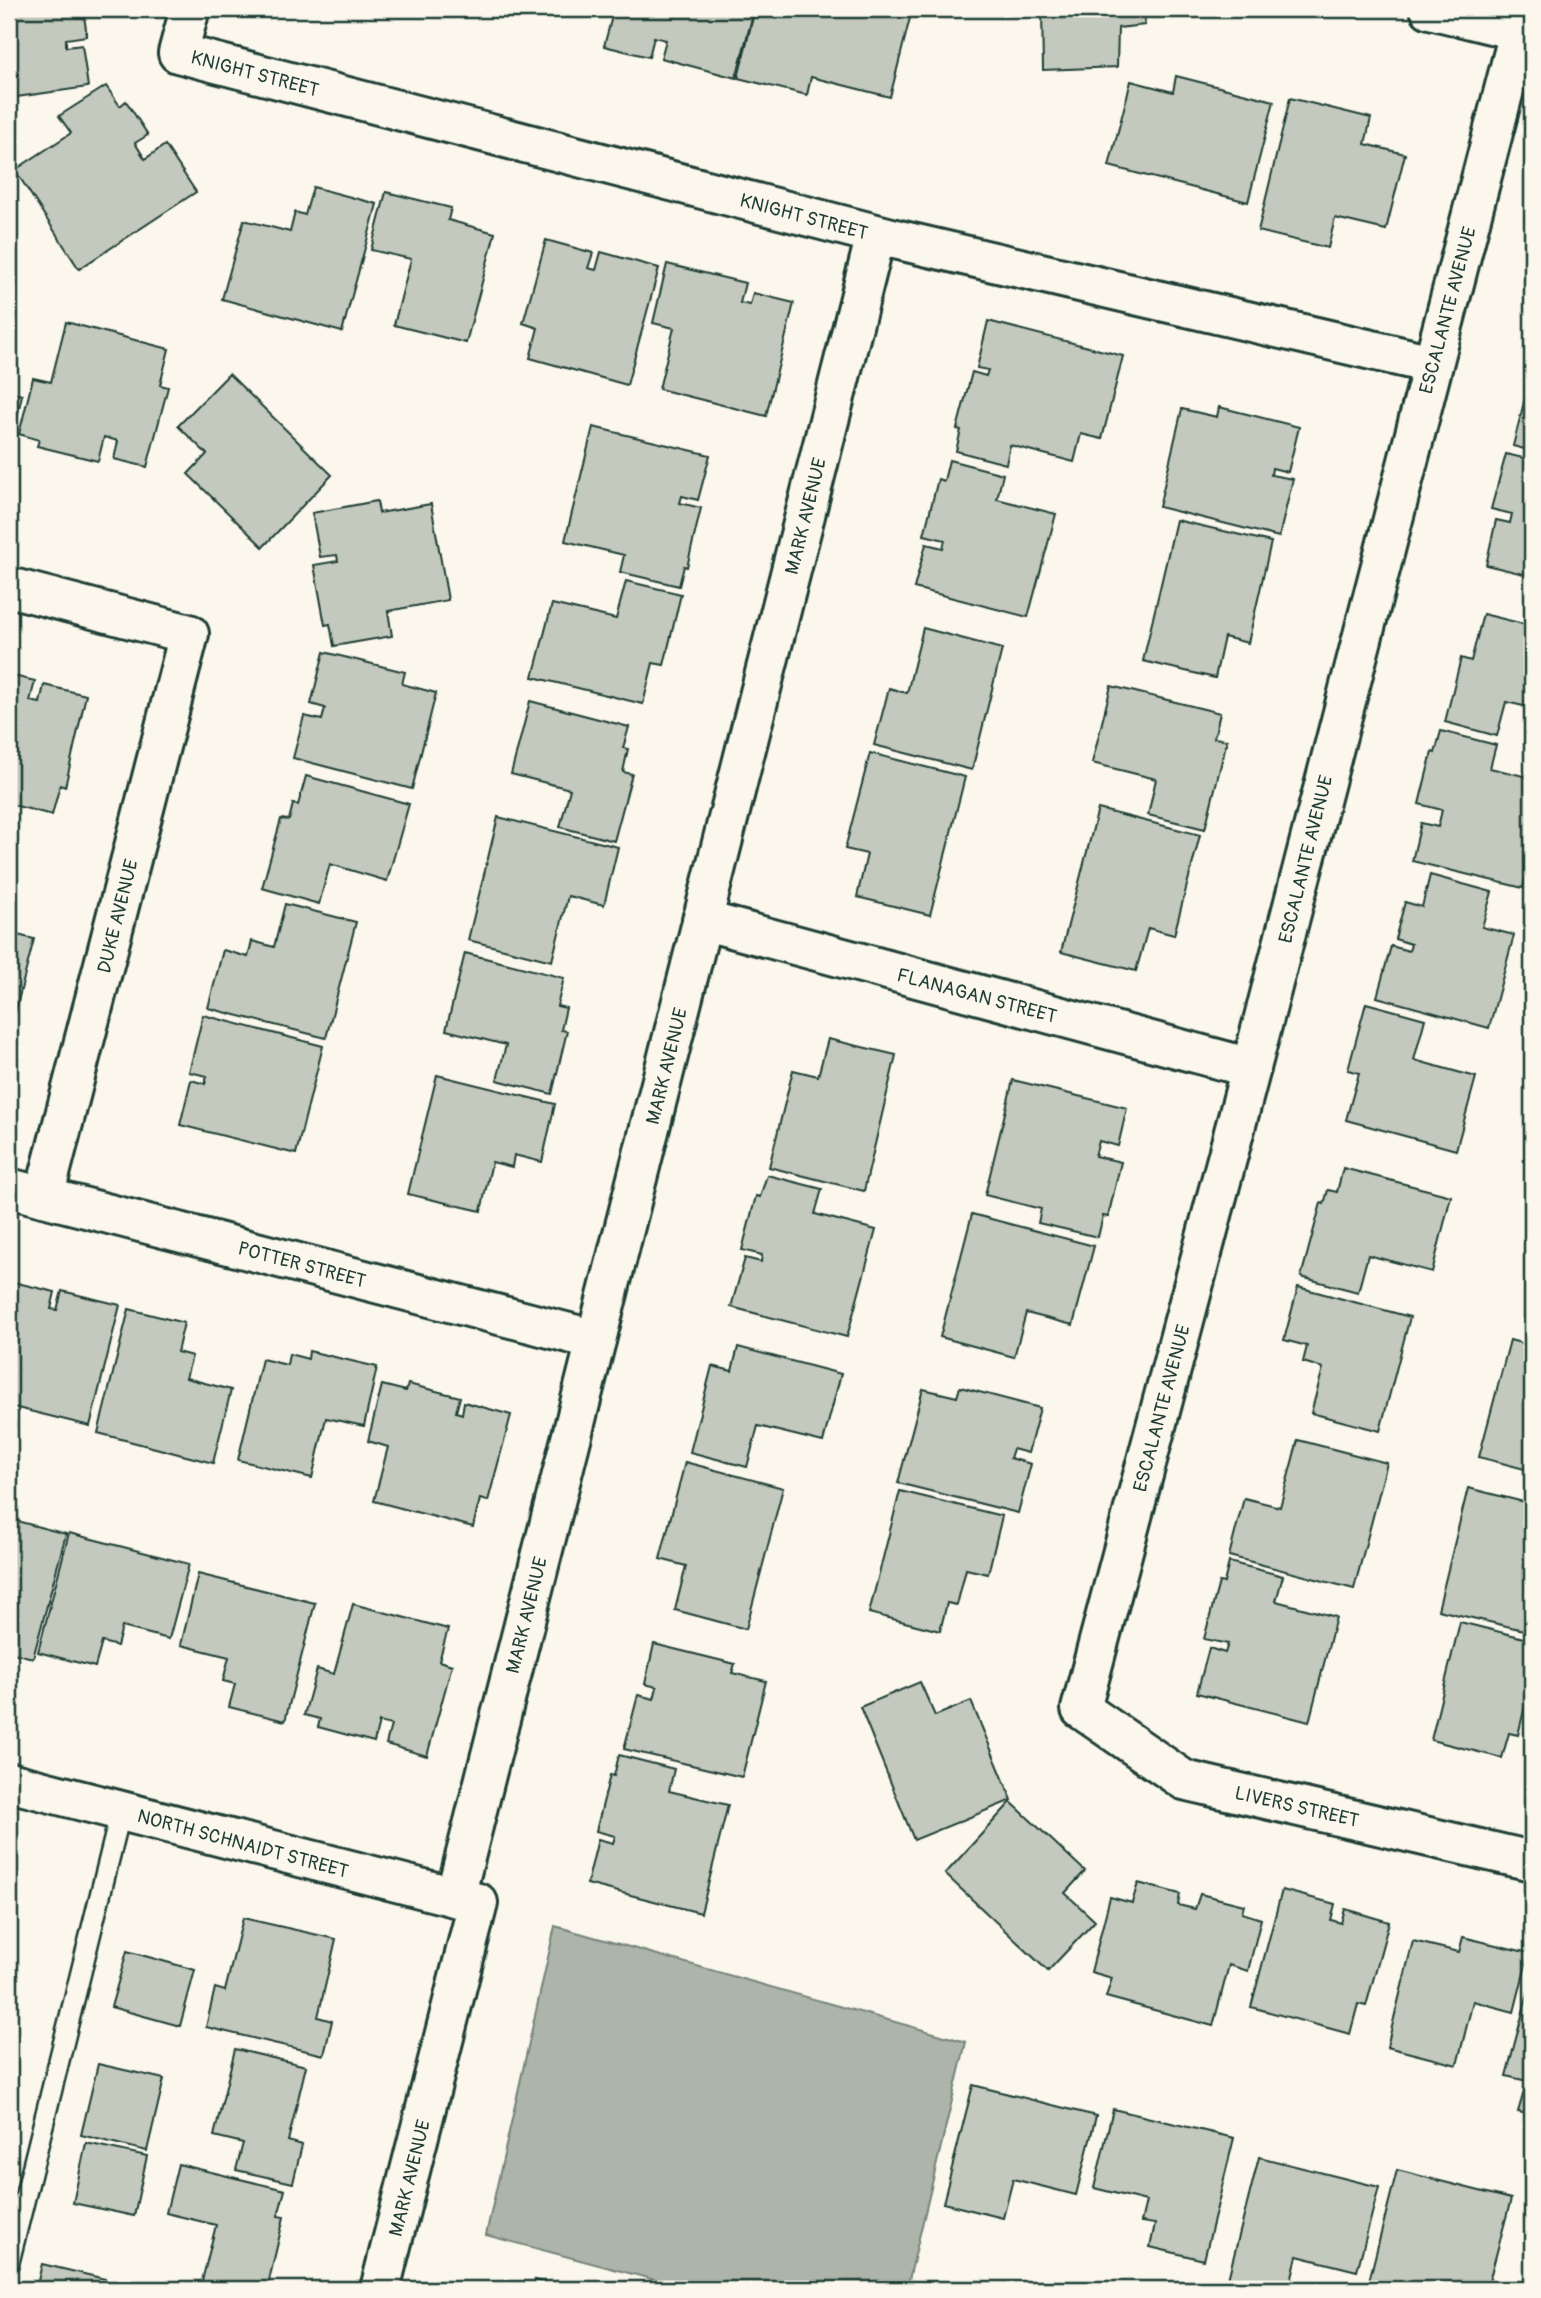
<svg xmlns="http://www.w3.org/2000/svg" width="1541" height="2298" viewBox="0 0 1541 2298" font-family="Pangolin,sans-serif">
	<rect width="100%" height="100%" fill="#fbf7ec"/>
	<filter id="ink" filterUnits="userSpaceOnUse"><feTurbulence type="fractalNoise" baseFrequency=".0143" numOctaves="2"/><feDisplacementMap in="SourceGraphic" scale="14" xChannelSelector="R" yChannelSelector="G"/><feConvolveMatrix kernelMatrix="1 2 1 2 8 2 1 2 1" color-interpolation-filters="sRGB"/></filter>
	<g filter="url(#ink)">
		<path fill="#adb4aa" stroke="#74847b" stroke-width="2" d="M555,1926L966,2042L907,2288L689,2289L486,2235Z"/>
		<g fill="#c4c9be" stroke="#1f3d34" stroke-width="2">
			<path d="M9,9H83L87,36L66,39V47L82,45L88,87L9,98Z"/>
			<path d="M496,9H529L527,17Z"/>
			<path d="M614,9H734L753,14L736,78L661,58L666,40L654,37L649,57L604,46Z"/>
			<path d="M755,9L912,10L890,97L811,77L807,95L738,78Z"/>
			<path d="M1042,9H1144L1145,25L1118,28L1117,67L1043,70Z"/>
			<path d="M1176,76L1274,101L1248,202L1109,166L1131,81L1173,92Z"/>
			<path d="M106,86L120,106L126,101L148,135L135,143L145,159L165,145L196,192L79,269L15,170L71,133L59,116Z"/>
			<path d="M1290,98L1371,118L1365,144L1405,154L1386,230L1335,218L1328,248L1258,231Z"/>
			<path d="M313,187L377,204L342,332L222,299L244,220L290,232L295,212L305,215Z"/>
			<path d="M386,192L451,208L448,220L495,233L466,343L394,325L411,259L371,250Z"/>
			<path d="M546,240L593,253L588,268L596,270L601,252L659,268L627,385L530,358L538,328L523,323Z"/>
			<path d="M667,264L745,283L740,303L750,305L753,293L794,303L766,416L659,389L674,328L653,323Z"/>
			<path d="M988,321L1123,356L1102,439L1081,434L1074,462L1010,445L1006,464L956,451L961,430L957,429L972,372L986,376L988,370L977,368Z"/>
			<path d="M66,322L169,349L160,385L168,387L147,467L114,459L118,441L104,437L98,461L37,446L39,440L19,434L33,378L51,382Z"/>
			<path d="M229,374L332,475L263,547L188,474L207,454L178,426Z"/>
			<path d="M1531,374H1532V451L1513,446Z"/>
			<path d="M9,392L22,395L9,454Z"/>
			<path d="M1219,407L1299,427L1288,472L1272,468L1271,475L1293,479L1279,537L1159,507L1182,409L1217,417Z"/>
			<path d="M593,427L710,455L698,500L682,496L680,503L701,508L687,567L684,566L679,586L620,572L624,555L565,541Z"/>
			<path d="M1506,454L1532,460V576L1486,565L1496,520L1510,523L1512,514L1491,509Z"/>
			<path d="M949,460L1003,474L997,499L1056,514L1028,617L914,588L926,544L943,548L945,540L924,535L938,479L944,481Z"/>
			<path d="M377,501L379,513L431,504L448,600L388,611L392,636L334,646L330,624L325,625L314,565L338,561L337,555L320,557L312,513Z"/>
			<path d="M1176,520L1271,542L1248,643L1224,637L1215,678L1143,661Z"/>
			<path d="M626,581L681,594L664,665L653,663L643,704L533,677L552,604L616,619Z"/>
			<path d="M1483,614L1532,626V708L1506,702L1497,736L1445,722L1461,658L1471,661Z"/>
			<path d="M923,628L1002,649L972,770L874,745L889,688L907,693Z"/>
			<path d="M324,652L405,672L402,684L436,693L412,789L293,758L304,716L322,720L325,708L311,704Z"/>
			<path d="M9,675L35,681L30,701L40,703L44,685L86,695L65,787L60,785L52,815L9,804Z"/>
			<path d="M1111,686L1220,713L1214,738L1227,740L1205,829L1148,815L1156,779L1092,763Z"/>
			<path d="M530,701L629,727L623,748L628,749L623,772L632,774L614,841L560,827L570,789L511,774Z"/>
			<path d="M1441,731L1496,745L1490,768L1532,778V849L1523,888L1412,861L1421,823L1438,827L1442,810L1419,804L1432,752L1435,753Z"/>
			<path d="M870,753L965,777L930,915L857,897L867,854L845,849Z"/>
			<path d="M306,776L409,804L387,881L330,864L319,904L262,888L281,819L289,820L293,804L298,805Z"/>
			<path d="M1098,809L1200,835L1174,935L1148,928L1136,971L1061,952Z"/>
			<path d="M498,817L618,847L604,905L568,896L552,961L468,940Z"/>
			<path d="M1430,875L1492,892L1482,927L1514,935L1489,1028L1377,997L1391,946L1409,951L1411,944L1395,939L1405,902L1422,907Z"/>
			<path d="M285,904L356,922L326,1038L208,1008L223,950L248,957L252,941L274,947Z"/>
			<path d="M9,933L34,939L15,1013L9,1011Z"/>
			<path d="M465,953L564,978L557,1006L566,1008L561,1030L567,1031L552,1094L497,1080L506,1045L446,1030Z"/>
			<path d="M1366,1003L1425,1019L1414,1060L1476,1077L1456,1150L1346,1120L1359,1073L1348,1070Z"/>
			<path d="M203,1015L323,1046L296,1154L180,1125L191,1080L205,1084L207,1076L189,1072Z"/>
			<path d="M828,1039L896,1055L864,1191L769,1167L793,1070L818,1076Z"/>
			<path d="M437,1075L555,1104L542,1162L514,1155L512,1167L492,1162L481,1211L408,1194Z"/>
			<path d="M1013,1080L1127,1108L1118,1146L1099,1141L1095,1156L1121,1162L1108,1217L1103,1216L1098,1237L1038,1223L1041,1209L985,1195Z"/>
			<path d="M1343,1168L1451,1196L1432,1272L1368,1255L1358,1292L1301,1277L1321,1203L1324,1204L1328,1190L1337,1192Z"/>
			<path d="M767,1175L822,1189L815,1214L876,1230L847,1337L731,1307L745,1258L761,1262L762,1255L742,1250L756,1196L760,1197Z"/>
			<path d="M972,1214L1094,1246L1073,1325L1026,1313L1014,1357L940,1337Z"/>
			<path d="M13,1282L55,1292L51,1309L57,1310L62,1291L120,1305L90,1426L9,1406V1298Z"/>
			<path d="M1298,1287L1410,1317L1380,1431L1311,1413L1323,1368L1303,1362L1307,1346L1284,1340Z"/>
			<path d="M129,1309L184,1323L177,1352L192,1356L186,1378L231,1390L213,1463L98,1433Z"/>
			<path d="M1510,1340L1532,1346V1471L1479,1457Z"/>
			<path d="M738,1347L841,1374L823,1442L758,1426L747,1467L690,1452L712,1366L732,1371Z"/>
			<path d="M309,1351L377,1367L364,1426L326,1418L312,1478L238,1460L262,1359L287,1365L289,1354L308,1359Z"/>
			<path d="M408,1384L460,1397L456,1412L462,1414L464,1402L511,1415L488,1501L480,1499L473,1527L374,1501L388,1447L368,1441L382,1385L406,1391Z"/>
			<path d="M960,1387L1040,1408L1028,1453L1013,1449L1010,1458L1031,1464L1018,1513L898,1483L923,1389L957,1397Z"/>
			<path d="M1298,1440L1387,1463L1354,1589L1229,1556L1244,1498L1280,1507Z"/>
			<path d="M685,1462L783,1488L746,1629L675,1610L686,1566L660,1559Z"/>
			<path d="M1468,1488L1532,1504V1632L1438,1610Z"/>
			<path d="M900,1491L1002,1516L988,1574L966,1569L957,1605L947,1603L940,1631L869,1613Z"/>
			<path d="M9,1519L66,1534L33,1658L9,1652Z"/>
			<path d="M69,1533L189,1564L169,1639L122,1627L117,1646L102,1642L95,1667L38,1652Z"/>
			<path d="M1229,1562L1283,1576L1276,1601L1336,1617L1309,1722L1197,1693L1209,1648L1225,1653L1228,1644L1204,1639L1219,1582L1224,1583Z"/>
			<path d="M198,1574L315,1603L285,1721L229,1707L235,1684L223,1681L229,1657L181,1645Z"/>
			<path d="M353,1604L448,1629L439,1661L452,1665L427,1756L386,1744L391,1725L379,1722L374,1742L318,1727L320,1719L304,1715L317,1669L334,1674Z"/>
			<path d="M1460,1622L1532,1640V1699L1527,1698L1518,1735L1509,1733L1502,1758L1431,1740Z"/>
			<path d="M654,1644L735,1664L732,1673L766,1681L742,1777L624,1749L638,1695L654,1699L657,1687L645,1684Z"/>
			<path d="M920,1682L935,1716L971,1701L1012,1800L914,1840L860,1707Z"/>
			<path d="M619,1755L674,1769L669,1791L728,1805L701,1913L587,1884L598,1839L613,1843L615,1836L596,1831L610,1775L614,1776Z"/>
			<path d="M1011,1802L1085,1871L1065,1893L1095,1921L1048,1971L945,1874Z"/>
			<path d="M1138,1883L1180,1894L1178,1905L1195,1909L1200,1894L1244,1905L1242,1913L1261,1919L1248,1971L1229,1965L1213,2026L1106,1997L1112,1978L1091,1972L1110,1897L1132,1903Z"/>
			<path d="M1282,1890L1335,1904L1331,1920L1341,1923L1345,1909L1389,1922L1366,2006L1358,2004L1350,2034L1251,2007Z"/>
			<path d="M243,1918L336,1939L318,2017L332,2021L324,2055L206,2027L215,1988L225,1991Z"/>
			<path d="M1463,1937L1529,1953L1514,2012L1473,2001L1457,2065L1387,2047L1413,1941L1459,1952Z"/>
			<path d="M127,1951L195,1970L180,2026L111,2007Z"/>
			<path d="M1532,1978V2115L1518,2112L1527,2081L1506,2076Z"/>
			<path d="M235,2049L306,2066L288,2141L302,2145L293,2183L236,2170L243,2143L214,2136Z"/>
			<path d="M98,2064L164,2079L147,2151L81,2135Z"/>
			<path d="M973,2085L1096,2116L1076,2195L1013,2179L1003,2218L943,2203Z"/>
			<path d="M1113,2109L1234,2138L1204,2260L1150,2247L1155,2224L1141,2222L1146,2201L1094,2188Z"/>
			<path d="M86,2143L147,2156L134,2216L73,2203Z"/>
			<path d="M1259,2157L1379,2187L1357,2271L1297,2256L1289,2289H1267L1228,2279Z"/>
			<path d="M178,2164L285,2190L278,2216L284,2217L267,2289H200L216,2225L166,2213Z"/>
			<path d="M1397,2170L1511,2199L1487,2289H1367Z"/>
			<path d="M42,2264L105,2279L102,2289H36Z"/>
			<path d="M535,2280L570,2289H532Z"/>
		</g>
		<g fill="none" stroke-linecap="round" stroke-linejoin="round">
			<defs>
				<path id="lane" d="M9,2262L121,1811"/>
				<g id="street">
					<path d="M190,9L178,53L899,240L1432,364"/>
					<path d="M1430,9L1532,34"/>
					<path d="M1525,9L1251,1068L1081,1709L1184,1780L1532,1861"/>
					<path d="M9,587L189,634L44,1197"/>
					<path d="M702,920L1251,1068"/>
					<path d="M9,1188L596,1340"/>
					<path d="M9,1782L478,1903L380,2289"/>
					<path d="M455,1897L876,235"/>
				</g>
			</defs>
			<use href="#lane" stroke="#1f3d34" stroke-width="24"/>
			<use href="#street" stroke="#1f3d34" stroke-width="44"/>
			<use href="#lane" stroke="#fbf7ec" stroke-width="19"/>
			<use href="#street" stroke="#fbf7ec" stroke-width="38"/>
		</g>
	</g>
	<g text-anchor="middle" stroke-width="5" stroke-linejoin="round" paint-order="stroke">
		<g font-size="19" fill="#1f3d34" stroke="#fbf7ec">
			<text transform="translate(255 73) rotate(15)" y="7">KNIGHT STREET</text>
			<text transform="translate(804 216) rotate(15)" y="7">KNIGHT STREET</text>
			<text transform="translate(1447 310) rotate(-75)" y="7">ESCALANTE AVENUE</text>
			<text transform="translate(805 516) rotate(-76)" y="7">MARK AVENUE</text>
			<text transform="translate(1305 859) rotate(-76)" y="7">ESCALANTE AVENUE</text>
			<text transform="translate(117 916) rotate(-76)" y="7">DUKE AVENUE</text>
			<text transform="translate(977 995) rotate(15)" y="7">FLANAGAN STREET</text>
			<text transform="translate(666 1066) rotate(-76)" y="7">MARK AVENUE</text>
			<text transform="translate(302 1264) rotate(15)" y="7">POTTER STREET</text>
			<text transform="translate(1161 1408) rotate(-75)" y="7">ESCALANTE AVENUE</text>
			<text transform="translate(526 1615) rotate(-76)" y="7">MARK AVENUE</text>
			<text transform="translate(1297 1806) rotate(13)" y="7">LIVERS STREET</text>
			<text transform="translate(243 1843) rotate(15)" y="7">NORTH SCHNAIDT STREET</text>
			<text transform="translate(409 2178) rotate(-76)" y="7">MARK AVENUE</text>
		</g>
	</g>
	<rect width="1541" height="2298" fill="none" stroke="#fbf7ec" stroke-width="35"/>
	<rect x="18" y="18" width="1506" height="2263" fill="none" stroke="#1f3d34" stroke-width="2.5" filter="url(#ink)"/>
</svg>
